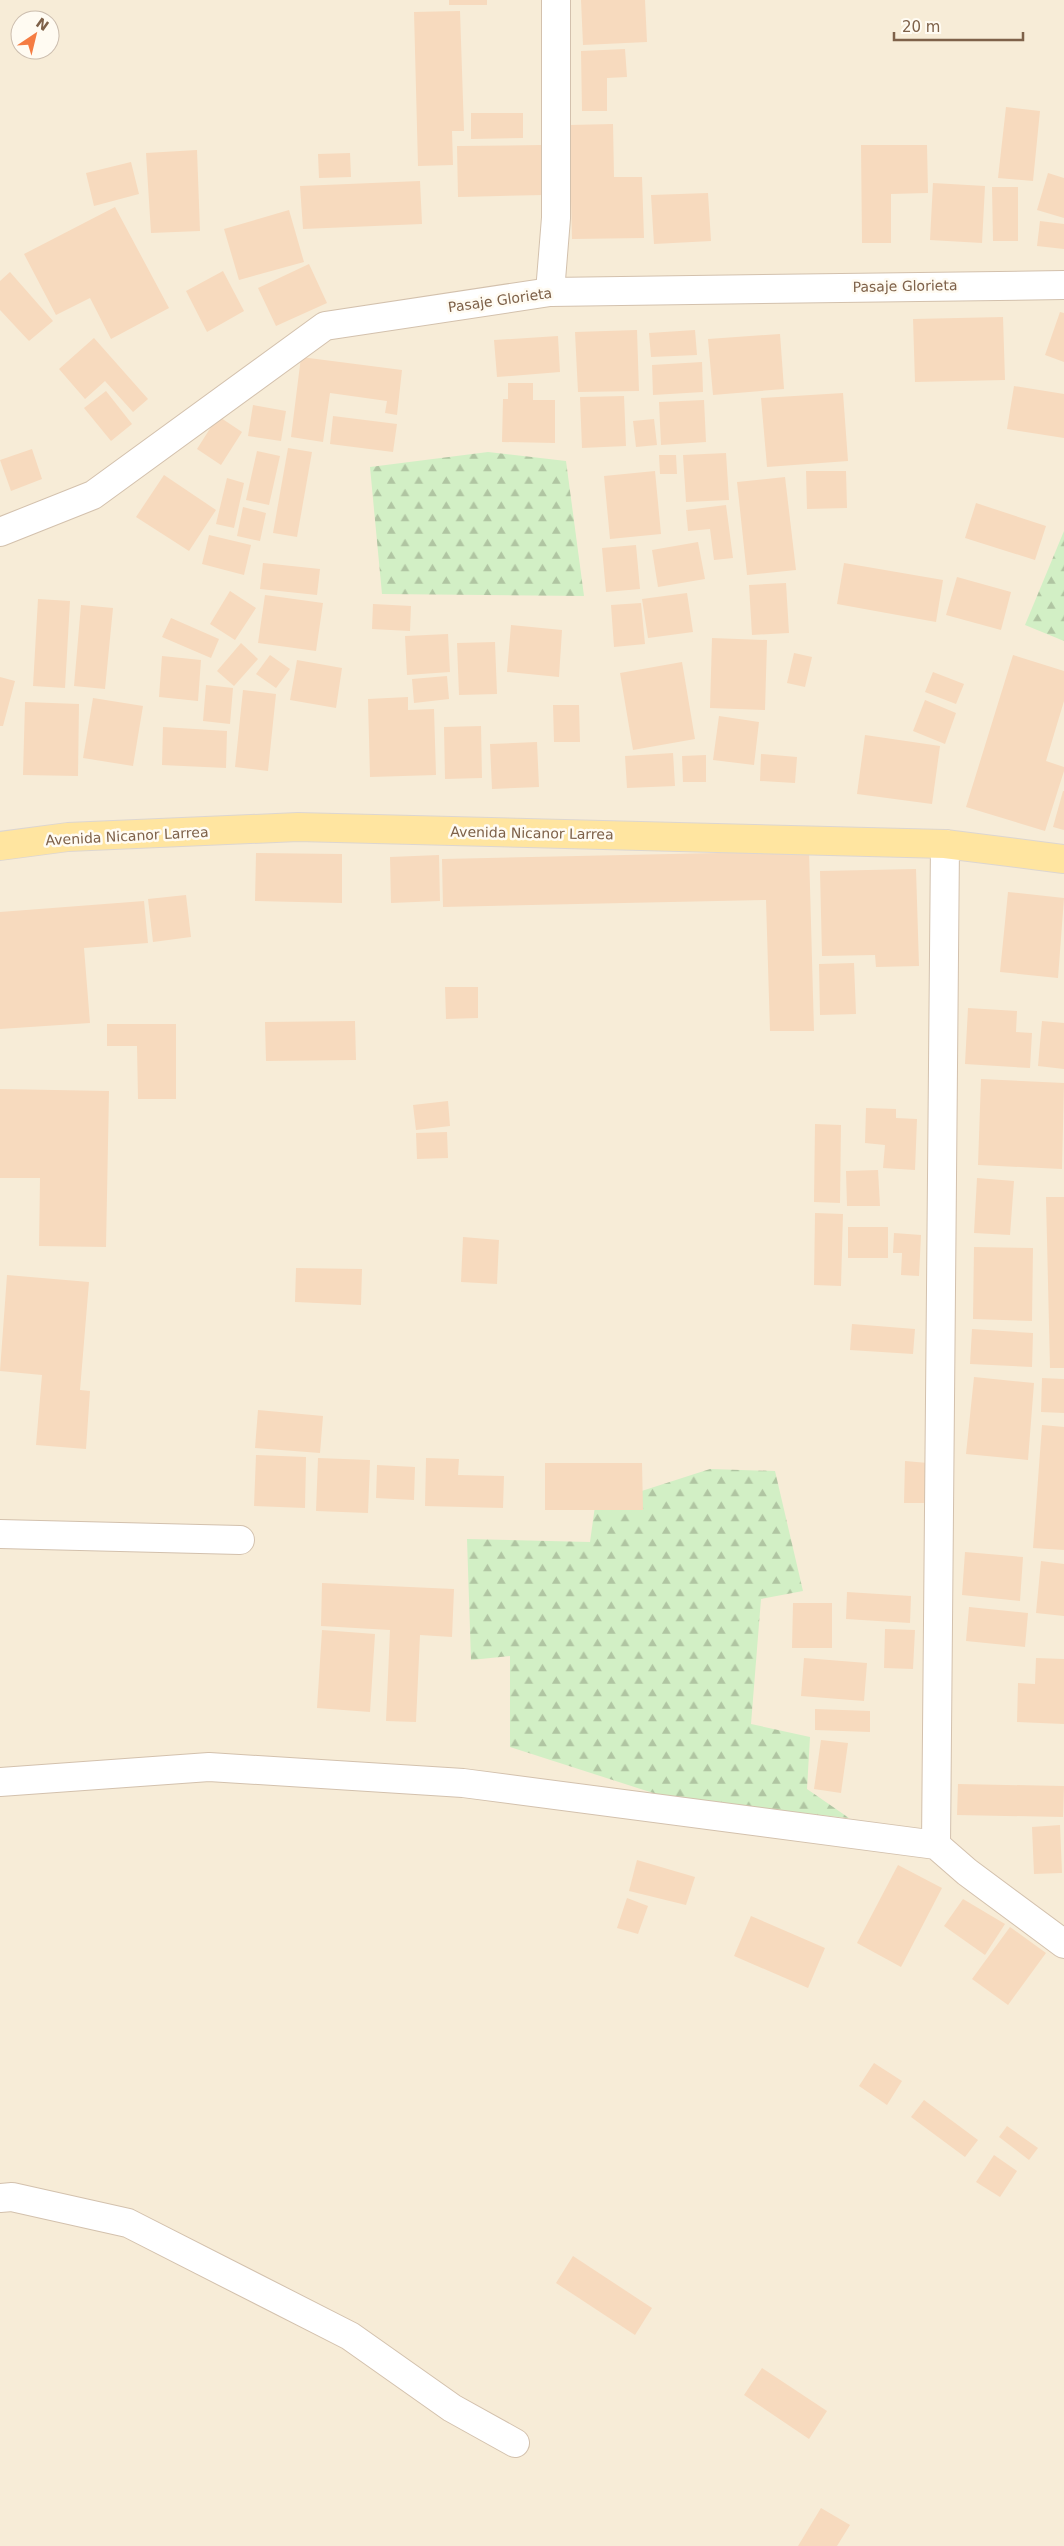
<svg xmlns="http://www.w3.org/2000/svg" width="1064" height="2546" viewBox="0 0 1064 2546" font-family="'DejaVu Sans',sans-serif">
	<defs>
		<pattern id="forest-firs" width="22" height="20" patternUnits="userSpaceOnUse" patternTransform="scale(1.25)"><rect width="22" height="20" fill="#d2efc5"/><path d="M5 1l3.5 6h-7zM16 11l3.5 6h-7z" fill="#b0c5a2"/></pattern>
	</defs>
	<rect width="100%" height="100%" fill="#fff8ea"/>
	<path fill="#f7ecd7" fill-rule="evenodd" d="M0,0H1064V2546H0ZM20,20H50V50H20Z"/>
	<g fill="url(#forest-firs)">
		<path d="M488,452L566,461L584,596L382,594L370,467Z"/>
		<path d="M1064,531V641L1025,625Z"/>
		<path d="M710,1469L775,1471L803,1591L761,1599L751,1724L810,1737L807,1789L849,1818L678,1801L510,1747V1656L471,1660L467,1539L590,1542L595,1506Z"/>
	</g>
	<g fill="#f7dabe">
		<rect x="449" y="0" width="38" height="5"/>
		<path d="M581,0H645L647,42L583,45Z"/>
		<path d="M460,11L464,131H452L453,165L418,166L414,12Z"/>
		<path d="M625,49L627,77L607,78V111H582L581,51Z"/>
		<path d="M1006,107L1040,111L1033,181L998,178Z"/>
		<path d="M471,113H523V138L471,139Z"/>
		<path d="M613,124L614,177H642L644,238L572,239L569,125Z"/>
		<path d="M542,145L544,195L458,197L457,146Z"/>
		<path d="M861,145H927L928,193L891,194V243H862Z"/>
		<path d="M197,150L200,231L151,233L146,153Z"/>
		<path d="M350,153L351,177L319,178L318,154Z"/>
		<path d="M131,162L139,194L94,206L86,173Z"/>
		<path d="M1048,173L1064,178V218L1037,210Z"/>
		<path d="M420,181L422,224L303,229L300,186Z"/>
		<path d="M933,183L985,186L982,243L930,240Z"/>
		<path d="M992,187H1018V241H993Z"/>
		<path d="M708,193L711,241L654,244L651,195Z"/>
		<path d="M115,207L169,308L111,339L90,298L56,315L24,254Z"/>
		<path d="M289,210L304,262L239,280L224,229Z"/>
		<path d="M1040,221L1064,224V249L1037,246Z"/>
		<path d="M309,264L327,303L276,326L258,288Z"/>
		<path d="M223,271L244,311L207,332L186,291Z"/>
		<path d="M10,272L53,321L29,341L0,310V281Z"/>
		<path d="M1060,312L1064,313V362L1045,355Z"/>
		<path d="M1003,317L1005,380L915,382L913,319Z"/>
		<path d="M637,330L639,391L578,392L575,332Z"/>
		<path d="M695,330L697,355L651,357L649,333Z"/>
		<path d="M780,334L784,389L713,395L708,339Z"/>
		<path d="M558,336L560,372L497,377L494,340Z"/>
		<path d="M94,338L148,399L133,412L105,381L85,399L59,369Z"/>
		<path d="M301,357L402,370L397,415L385,413L387,401L330,393L323,442L291,437Z"/>
		<path d="M702,362L703,392L653,395L652,365Z"/>
		<path d="M508,383H533V400H555V443L502,442L503,399H508Z"/>
		<path d="M1014,386L1064,394V438L1007,429Z"/>
		<path d="M106,391L132,424L111,441L84,408Z"/>
		<path d="M843,393L848,461L767,467L761,398Z"/>
		<path d="M624,396L626,446L582,448L580,397Z"/>
		<path d="M704,400L706,442L661,445L659,402Z"/>
		<path d="M253,405L286,411L281,441L248,436Z"/>
		<path d="M218,416L242,432L221,465L197,449Z"/>
		<path d="M333,416L397,424L393,452L330,444Z"/>
		<path d="M654,419L657,445L636,447L633,421Z"/>
		<path d="M288,448L312,452L297,537L273,533Z"/>
		<path d="M32,449L42,479L11,491L0,460Z"/>
		<path d="M257,451L280,456L269,505L246,500Z"/>
		<path d="M726,453L729,500L686,502L683,455Z"/>
		<path d="M659,455H676L677,474H660Z"/>
		<path d="M655,471L661,534L610,539L604,476Z"/>
		<path d="M806,471H846L847,508L807,509Z"/>
		<path d="M164,475L216,510L189,551L136,517Z"/>
		<path d="M785,477L796,570L747,575L737,482Z"/>
		<path d="M227,478L244,483L234,528L216,524Z"/>
		<path d="M976,503L1046,526L1035,560L965,538Z"/>
		<path d="M726,505L733,558L714,560L710,529L688,531L686,510Z"/>
		<path d="M243,507L266,513L260,541L237,536Z"/>
		<path d="M209,535L251,545L244,575L202,564Z"/>
		<path d="M698,542L705,579L658,587L652,550Z"/>
		<path d="M636,545L640,589L606,592L602,548Z"/>
		<path d="M263,563L320,569L317,595L260,589Z"/>
		<path d="M844,563L943,580L936,622L837,604Z"/>
		<path d="M957,577L1011,592L1001,630L946,615Z"/>
		<path d="M786,583L789,633L752,635L749,585Z"/>
		<path d="M230,591L256,608L235,640L210,624Z"/>
		<path d="M687,593L693,632L648,638L642,599Z"/>
		<path d="M265,595L323,603L316,651L258,643Z"/>
		<path d="M38,599L70,601L65,688L33,686Z"/>
		<path d="M641,603L645,644L614,647L611,605Z"/>
		<path d="M373,604L411,606L410,631L372,629Z"/>
		<path d="M81,605L113,608L105,689L74,686Z"/>
		<path d="M171,618L219,639L211,658L162,637Z"/>
		<path d="M511,625L562,630L559,677L507,672Z"/>
		<path d="M448,634L450,672L407,675L405,636Z"/>
		<path d="M712,638L767,640L765,710L710,708Z"/>
		<path d="M495,642L497,694L459,695L457,643Z"/>
		<path d="M241,643L258,659L234,686L217,671Z"/>
		<path d="M794,653L812,657L805,687L787,683Z"/>
		<path d="M270,655L290,669L276,688L256,674Z"/>
		<path d="M1013,655L1064,671V701L1046,761L1064,767V771L1045,831L966,807Z"/>
		<path d="M162,656L201,660L198,701L159,697Z"/>
		<path d="M297,660L342,668L336,708L290,700Z"/>
		<path d="M682,662L695,739L633,750L620,673Z"/>
		<path d="M933,672L964,684L956,704L925,692Z"/>
		<path d="M447,676L449,699L414,703L412,679Z"/>
		<path d="M0,677L15,681L3,726H0Z"/>
		<path d="M206,685L233,688L230,724L203,721Z"/>
		<path d="M243,690L276,694L268,771L235,767Z"/>
		<path d="M408,697V710L434,709L436,775L370,777L368,699Z"/>
		<path d="M93,698L143,706L133,766L83,758Z"/>
		<path d="M925,700L956,713L945,744L913,731Z"/>
		<path d="M25,702L79,704L78,776L23,775Z"/>
		<path d="M553,705H579L580,742H554Z"/>
		<path d="M719,716L759,722L754,765L713,760Z"/>
		<path d="M481,726L482,778L445,779L444,727Z"/>
		<path d="M163,727L227,731L226,768L162,765Z"/>
		<path d="M865,735L940,746L932,804L857,794Z"/>
		<path d="M537,742L539,787L492,789L490,744Z"/>
		<path d="M673,753L675,786L627,788L625,756Z"/>
		<path d="M761,754L797,757L795,783L760,781Z"/>
		<path d="M706,755V782H683L682,756Z"/>
		<path d="M1063,791H1064V830L1053,827Z"/>
		<path d="M809,851L814,1031H770L766,900L443,907L442,859Z"/>
		<path d="M256,853L342,854V903L255,901Z"/>
		<path d="M439,855L440,901L391,903L390,857Z"/>
		<path d="M916,869L919,966L876,967L875,955L822,956L820,871Z"/>
		<path d="M1008,892L1064,898L1058,978L1000,972Z"/>
		<path d="M186,895L191,937L153,942L148,899Z"/>
		<path d="M144,901L148,943L84,948L90,1023L0,1029V912Z"/>
		<path d="M854,963L856,1014L820,1015L819,964Z"/>
		<path d="M445,987H478V1018L446,1019Z"/>
		<path d="M968,1008L1017,1011L1016,1032L1032,1033L1030,1068L965,1064Z"/>
		<path d="M355,1021L356,1060L266,1061L265,1022Z"/>
		<path d="M1042,1021L1064,1023V1069L1038,1066Z"/>
		<path d="M107,1024H176V1099H138L137,1046H107Z"/>
		<path d="M981,1079L1064,1083L1062,1169L978,1165Z"/>
		<path d="M0,1089L109,1091L106,1247L39,1246L40,1178H0Z"/>
		<path d="M448,1101L450,1126L416,1130L413,1105Z"/>
		<path d="M866,1108L896,1109V1118L917,1119L915,1170L883,1168L885,1145L865,1143Z"/>
		<path d="M815,1124L841,1125L840,1203L814,1202Z"/>
		<path d="M447,1132L448,1158L417,1159L416,1133Z"/>
		<path d="M878,1170L880,1206H847L846,1171Z"/>
		<path d="M977,1178L1014,1181L1010,1235L974,1233Z"/>
		<path d="M1046,1197H1064V1368H1050Z"/>
		<path d="M815,1213L843,1214L841,1286L814,1285Z"/>
		<rect x="848" y="1227" width="40" height="31"/>
		<path d="M894,1233L921,1235L919,1276L901,1275L902,1253H893Z"/>
		<path d="M463,1237L499,1240L497,1284L461,1282Z"/>
		<path d="M974,1247L1033,1248L1032,1321L973,1319Z"/>
		<path d="M296,1268L362,1269L361,1305L295,1302Z"/>
		<path d="M7,1275L89,1282L80,1390L90,1391L86,1449L36,1445L42,1375L0,1371Z"/>
		<path d="M852,1324L915,1329L913,1354L850,1350Z"/>
		<path d="M972,1329L1033,1333L1032,1367L970,1364Z"/>
		<path d="M974,1377L1034,1383L1028,1460L966,1454Z"/>
		<path d="M1042,1378L1064,1379V1413L1041,1412Z"/>
		<path d="M258,1410L323,1416L320,1453L255,1448Z"/>
		<path d="M1042,1425L1064,1427V1550L1033,1548Z"/>
		<path d="M256,1455L306,1457L305,1508L254,1506Z"/>
		<path d="M318,1458L370,1460L368,1513L316,1511Z"/>
		<path d="M426,1458L459,1459L458,1475L504,1476L503,1508L425,1506Z"/>
		<path d="M905,1461L928,1463L927,1503H904Z"/>
		<path d="M545,1463H642L643,1510H545Z"/>
		<path d="M377,1465L415,1467L414,1500L376,1498Z"/>
		<path d="M965,1552L1023,1557L1020,1601L962,1595Z"/>
		<path d="M1041,1561L1064,1564V1616L1036,1613Z"/>
		<path d="M322,1583L454,1589L452,1637L420,1635L416,1722L386,1721L390,1630L321,1626Z"/>
		<path d="M847,1592L911,1596L910,1623L846,1619Z"/>
		<path d="M793,1603H832V1648H792Z"/>
		<path d="M969,1607L1028,1613L1025,1647L966,1641Z"/>
		<path d="M885,1629L915,1630L913,1669L884,1668Z"/>
		<path d="M322,1630L375,1634L370,1712L317,1708Z"/>
		<path d="M804,1658L867,1663L864,1701L801,1696Z"/>
		<path d="M1036,1658L1064,1659V1724L1017,1722L1018,1683L1035,1684Z"/>
		<path d="M815,1709L870,1711V1732L815,1730Z"/>
		<path d="M821,1740L848,1743L841,1793L814,1789Z"/>
		<path d="M958,1784L1064,1786L1063,1817L957,1815Z"/>
		<path d="M1060,1825L1062,1873L1034,1874L1032,1827Z"/>
		<path d="M637,1860L695,1877L686,1905L629,1891Z"/>
		<path d="M898,1865L942,1888L901,1967L857,1943Z"/>
		<path d="M627,1898L648,1906L638,1934L617,1928Z"/>
		<path d="M963,1899L1005,1924L985,1955L944,1926Z"/>
		<path d="M751,1916L825,1948L808,1988L734,1956Z"/>
		<path d="M1010,1927L1046,1953L1008,2005L972,1979Z"/>
		<path d="M874,2063L902,2081L887,2105L859,2086Z"/>
		<path d="M924,2100L978,2140L965,2157L911,2117Z"/>
		<path d="M1007,2126L1038,2148L1029,2160L999,2137Z"/>
		<path d="M994,2155L1017,2171L1000,2197L976,2182Z"/>
		<path d="M573,2256L652,2308L635,2335L556,2283Z"/>
		<path d="M762,2368L827,2411L809,2439L744,2395Z"/>
		<path d="M821,2508L850,2525L837,2546H798Z"/>
	</g>
	<g fill="none" stroke-linecap="round" stroke-linejoin="round">
		<defs>
			<g id="minor">
				<path d="M550,292L556,218V0"/>
				<path d="M0,532L93,495L325,326L550,292L1064,285"/>
				<path d="M0,1534L240,1540"/>
				<path d="M0,1782L209,1767L463,1783L936,1845L967,1872L1064,1944"/>
				<path d="M936,1845L945,844"/>
				<path d="M0,2198L12,2197L128,2223L350,2336L452,2408L515,2443"/>
			</g>
			<path id="major" d="M0,846L68,837L298,827L945,844L1064,859"/>
		</defs>
		<use href="#minor" stroke="#d3c1ad" stroke-width="30"/>
		<use href="#major" stroke="#ddd6d0" stroke-width="30"/>
		<use href="#minor" stroke="#fff" stroke-width="28"/>
		<use href="#major" stroke="#ffe5a0" stroke-width="28"/>
	</g>
	<g text-anchor="middle" stroke-width="5" stroke-linejoin="round" paint-order="stroke">
		<g font-size="14" fill="#7e6149" stroke="#fffbf2">
			<text transform="translate(905 286) rotate(-1)" y="5">Pasaje Glorieta</text>
			<text transform="translate(500 300) rotate(-8)" y="5">Pasaje Glorieta</text>
			<text transform="translate(532 833) rotate(1)" y="5">Avenida Nicanor Larrea</text>
			<text transform="translate(127 836) rotate(-3)" y="5">Avenida Nicanor Larrea</text>
		</g>
	</g>
	<g transform="translate(35 35) rotate(35)"><circle r="24" fill="#fffbf2" stroke="#cbbdae"/>
	<path d="M0-4L9 19L0 12L-9 19Z" fill="#f57c42"/>
	<text y="-8" font-size="14" font-weight="bold" text-anchor="middle" fill="#7e6149">N</text>
	</g>
	<path d="M894 32v8h129v-8" fill="none" stroke="#7e6149" stroke-width="2.5"/>
	<text x="902" y="32" font-size="15" fill="#7e6149" stroke="#fffbf2" stroke-width="4" paint-order="stroke">20 m</text>
</svg>
